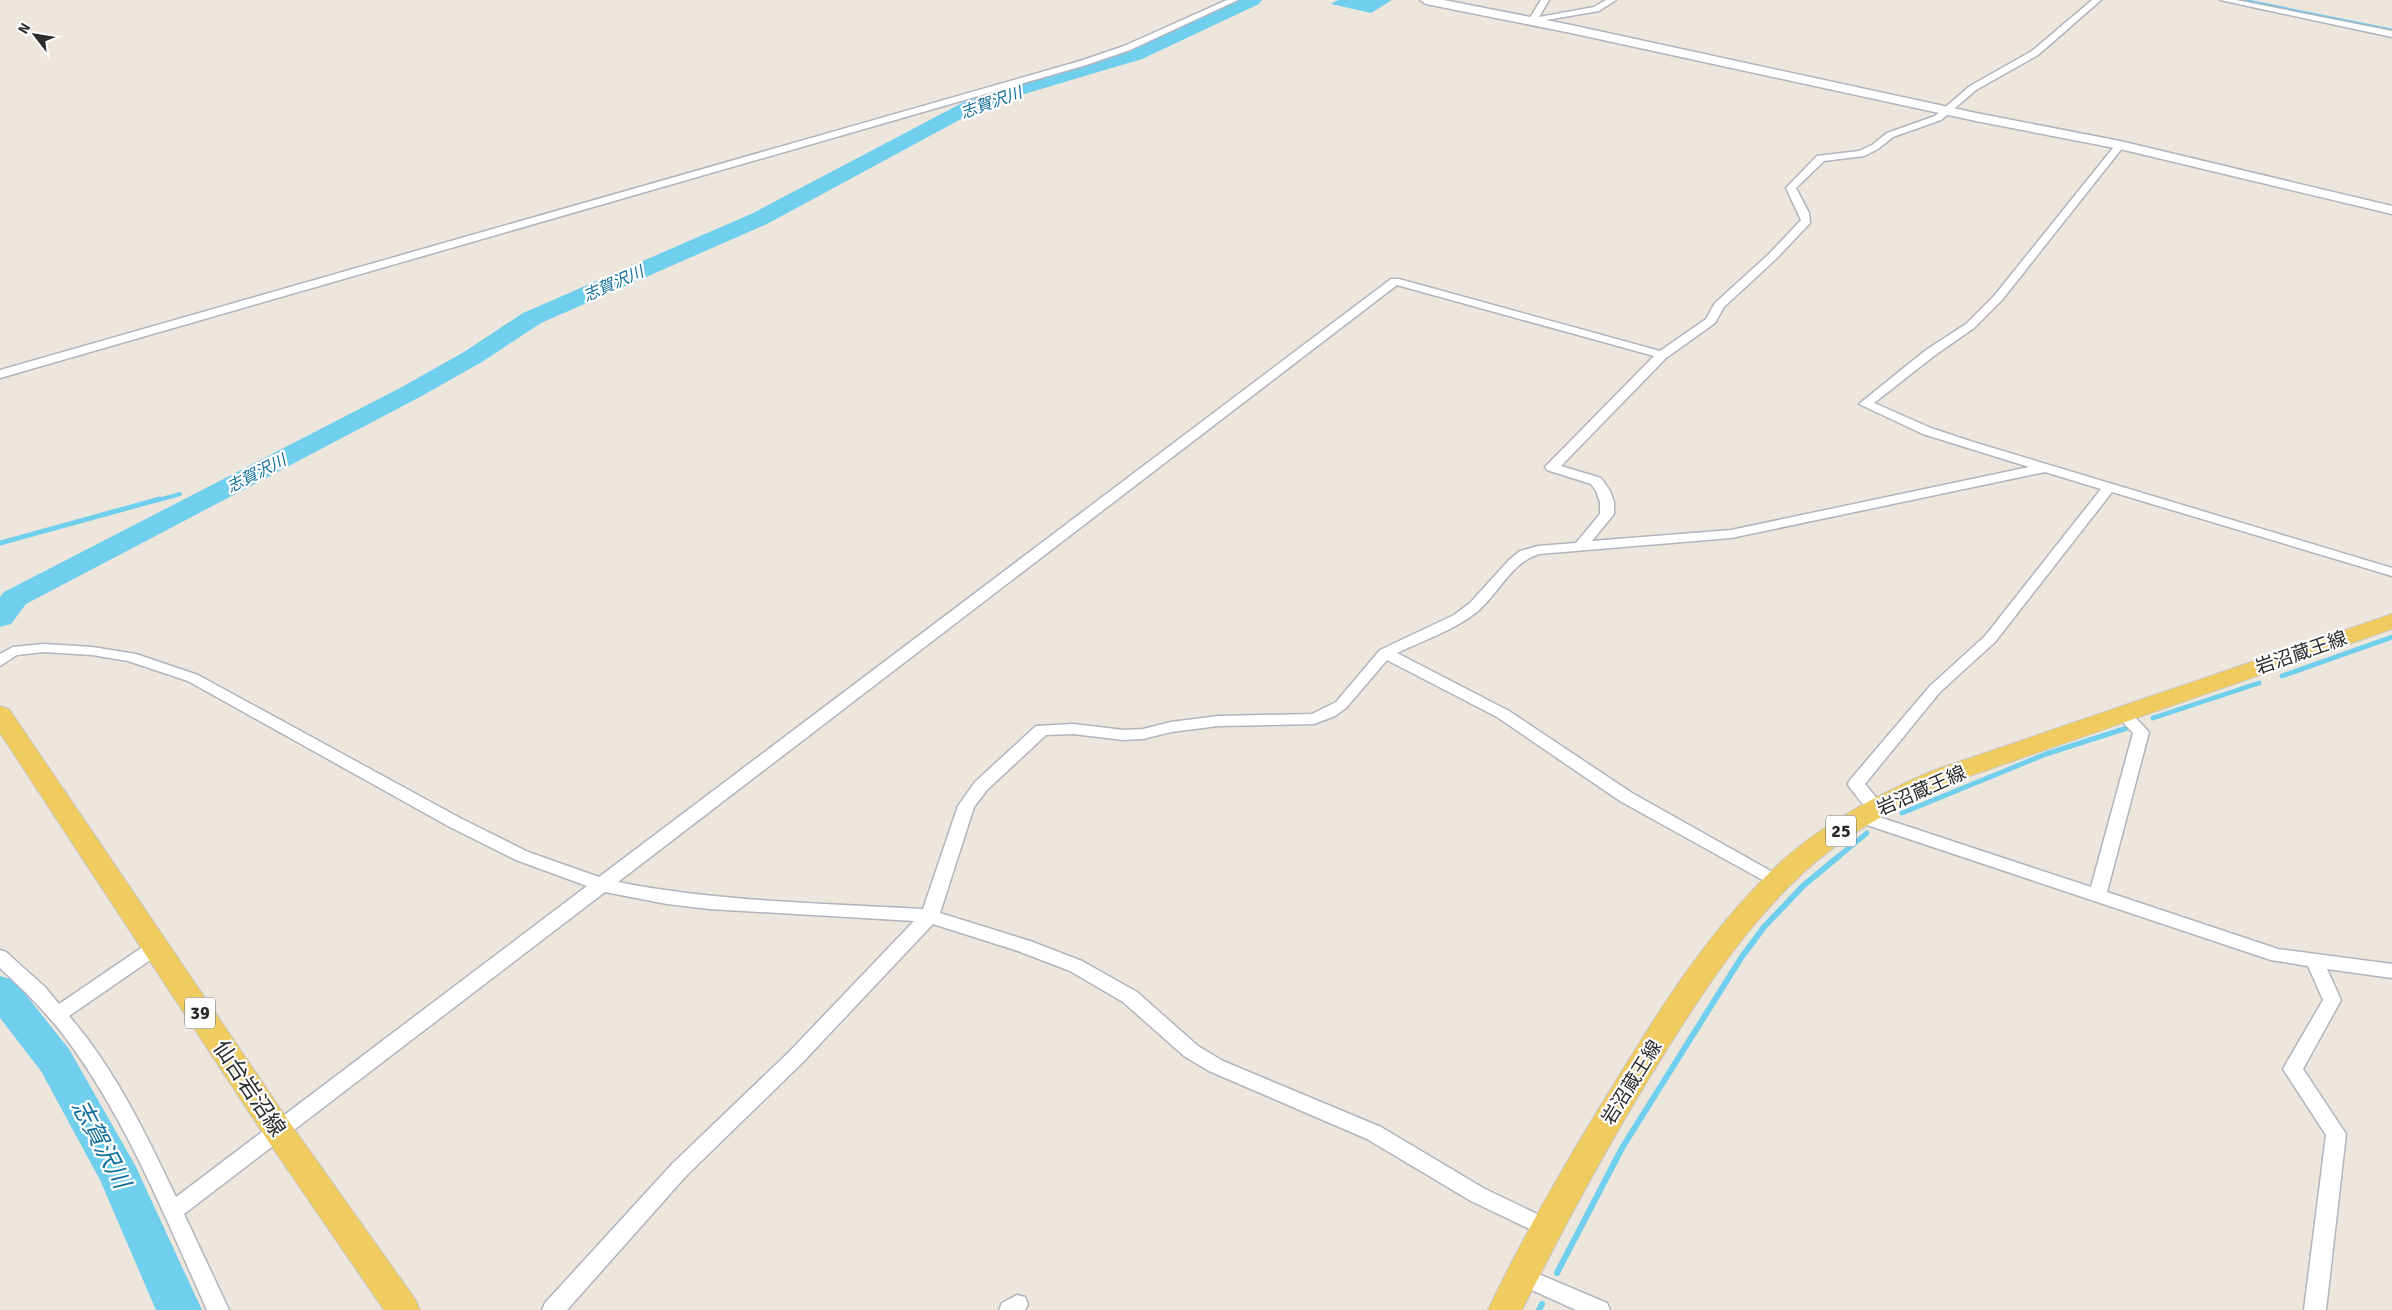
<svg xmlns="http://www.w3.org/2000/svg" width="2392" height="1310" viewBox="0 0 2392 1310" font-family="Signika,'Noto Sans JP',sans-serif">
	<rect width="100%" height="100%" fill="#ede6dd"/>
	<path fill="#71cfee" d="M1338,0H1392L1371,13L1331,4Z"/>
	<g fill="none" stroke-linecap="round" stroke-linejoin="round">
		<path stroke="#71cfee" stroke-width="3" d="M2243,0L2392,30"/>
		<g stroke="#71cfee" stroke-width="4">
			<path d="M192,498L196,501"/>
			<path d="M155,501L180,494"/>
		</g>
		<g stroke="#71cfee" stroke-width="5">
			<path d="M194,499L199,503"/>
			<path d="M0,543L160,499"/>
			<path d="M2282,676L2392,637"/>
			<path d="M2153,718L2259,683"/>
			<path d="M1902,813L2046,754L2127,728"/>
			<path d="M1838,857L1867,833"/>
		</g>
		<g stroke="#71cfee" stroke-width="6">
			<path d="M1557,1273L1622,1148L1741,958L1764,927L1804,885L1839,856"/>
			<path d="M1539,1310L1542,1304"/>
		</g>
		<g fill="#71cfee" fill-rule="evenodd">
			<path d="M1239,0H1262L1259,4L1142,59L1021,95L976,111L767,224L541,323L482,362L418,398L26,604L11,624L0,627V597L4,592L400,388L464,352L523,313L751,214L962,103L1007,87L1128,51Z"/>
			<path d="M0,976L14,980L69,1049L135,1165L202,1310H156L100,1180L41,1071L0,1018Z"/>
		</g>
		<defs>
			<g id="street">
				<path d="M1227,0H1238L1130,50L1086,65L0,378V370L1080,61L1124,46Z"/>
				<path d="M1541,0H1549L1539,17L1594,7L1606,0H1616L1599,11L1529,23L1528,21Z"/>
				<path d="M2092,0H2101L2038,55L1976,90L1941,120L1893,137L1878,149L1864,156L1824,161L1796,188L1809,213L1810,223L1777,258L1724,307L1715,323L1666,358L1561,466L1601,478L1610,491L1614,502V514L1592,541L1731,530L2029,467L1923,434L1859,404L1926,350L1966,324L1994,296L2117,143L2120,142L2125,145L2123,147L2002,300L1974,328L1934,356L1874,403L1931,428L1973,442L2392,568V576L2112,492L1995,642L1940,692L1865,784L1885,808L1883,812C1868,816 1859,798 1850,788L1848,784L1850,780L1930,686L1985,636L2101,489L2045,472L1731,538L1539,554C1512,562 1499,593 1478,611C1455,630 1424,640 1397,653L1509,711L1632,793L1783,878L1786,882L1783,886L1777,888L1620,801L1497,717L1387,660L1346,708L1335,716L1314,724L1218,726L1171,732L1143,739L1124,740L1073,734L1046,735L987,790L974,807L940,913L1030,941L1082,961L1137,992L1198,1046L1223,1061L1381,1127L1485,1189L1554,1222L1557,1228L1554,1234L1547,1237L1540,1234L1471,1201L1367,1139L1209,1071L1184,1056L1123,1002L1070,971L1018,951L933,924L803,1062L686,1176L567,1310H542L545,1303L672,1164L789,1052L914,921L709,909L667,904L605,892L184,1214L229,1310H207C165,1217 127,1120 65,1037C46,1012 23,989 0,968V950L6,952L45,987L59,1004L150,942L156,941L162,942L165,947L162,952L69,1016C115,1069 146,1134 176,1197L587,886L516,860L448,826L188,681L128,661L92,655L44,652L17,655L0,666V654L13,647L44,644L92,647L136,654L198,675L460,818L528,852L599,877L1391,279H1399L1660,351L1706,319L1715,303L1769,254L1801,220L1786,188L1817,156L1859,151L1872,145L1887,133L1935,116L1970,86L2032,51ZM1397,285L1654,356L1545,467L1547,470L1591,484L1596,491L1600,502V514L1576,543L1538,546L1520,551L1509,560L1470,603L1454,615L1380,650L1336,702L1312,714L1218,716L1171,722L1143,729L1124,730L1073,724L1036,726L975,782L958,806L923,909C821,903 718,902 618,882Z"/>
				<path d="M2220,0H2236L2392,31V37Z"/>
				<path d="M2122,708L2128,710L2149,732L2107,892L2278,949L2392,964V978L2327,969L2341,1000L2303,1069L2346,1134L2326,1310H2304L2326,1135L2283,1069L2323,1000L2308,966L2271,960L1855,821L1853,817L1855,813H1867L2091,887L2133,733L2114,713L2116,710Z"/>
				<path d="M1522,1267L1607,1303L1610,1310H1576L1514,1282L1511,1276L1514,1270Z"/>
				<path d="M1017,1295L1025,1297L1028,1304L1025,1310H999L1002,1303Z"/>
			</g>
			<path id="secondary" d="M1420,0H1444L1571,25L1976,113L2120,141L2392,206V214L2120,149L1976,121L1571,33L1426,4Z"/>
			<g id="primary">
				<path d="M2392,614V629L1950,783C1897,806 1845,834 1803,873C1750,922 1709,982 1671,1043C1616,1129 1568,1219 1522,1310H1488C1524,1234 1567,1160 1611,1089C1660,1008 1713,924 1783,860C1827,821 1879,794 1932,771Z"/>
				<path d="M0,706L9,709L290,1123L415,1299L420,1310H384L268,1141L0,733Z"/>
			</g>
		</defs>
		<use href="#street" stroke="#b1b4be" stroke-width="3"/>
		<use href="#secondary" stroke="#b1b4be" stroke-width="3"/>
		<use href="#primary" stroke="#c8c8c8" stroke-width="2"/>
		<use href="#street" fill="#fff" fill-rule="evenodd"/>
		<use href="#secondary" fill="#fff" fill-rule="evenodd"/>
		<use href="#primary" fill="#f0cb5f" fill-rule="evenodd"/>
	</g>
	<g text-anchor="middle" stroke-width="4.5" stroke-linejoin="round" paint-order="stroke">
		<g font-size="16" font-style="italic" fill="#0e6d9b" stroke="#fff">
			<text transform="translate(991 102) rotate(-20)" y="6">志賀沢川</text>
			<text transform="translate(613 283) rotate(-24)" y="6">志賀沢川</text>
			<text transform="translate(256 473) rotate(-27)" y="6">志賀沢川</text>
		</g>
		<g fill="#fff" stroke="#6b6b6b" stroke-width="1">
			<rect x="1826" y="815.5" width="30" height="31" rx="4"/>
			<rect x="185" y="997.5" width="30" height="31" rx="4"/>
		</g>
		<g font-size="18" font-weight="bold" fill="#2b2b2b">
			<text x="1841" y="837">25</text>
			<text x="200" y="1019">39</text>
		</g>
		<g font-size="19" fill="#2b2b2b" stroke="#fff">
			<text transform="translate(2301 652) rotate(-19)" y="7">岩沼蔵王線</text>
			<text transform="translate(1921 790) rotate(-24)" y="7">岩沼蔵王線</text>
			<text transform="translate(1631 1082) rotate(-58)" y="7">岩沼蔵王線</text>
		</g>
		<g font-size="22" fill="#2b2b2b" stroke="#fff">
			<text transform="translate(250 1088) rotate(56)" y="8">仙台岩沼線</text>
		</g>
		<g font-size="24" font-style="italic" fill="#0e6d9b" stroke="#fff">
			<text transform="translate(101 1144) rotate(62)" y="8">志賀沢川</text>
		</g>
	</g>
	<g transform="translate(35 35) rotate(301)" stroke="#ffffff" stroke-width="4" paint-order="stroke">
	<path d="M0-4L9 19L0 12L-9 19Z" fill="#2b2b2b"/>
	<text y="-8" font-size="14" font-weight="bold" text-anchor="middle" fill="#2b2b2b">N</text>
	</g>
</svg>
